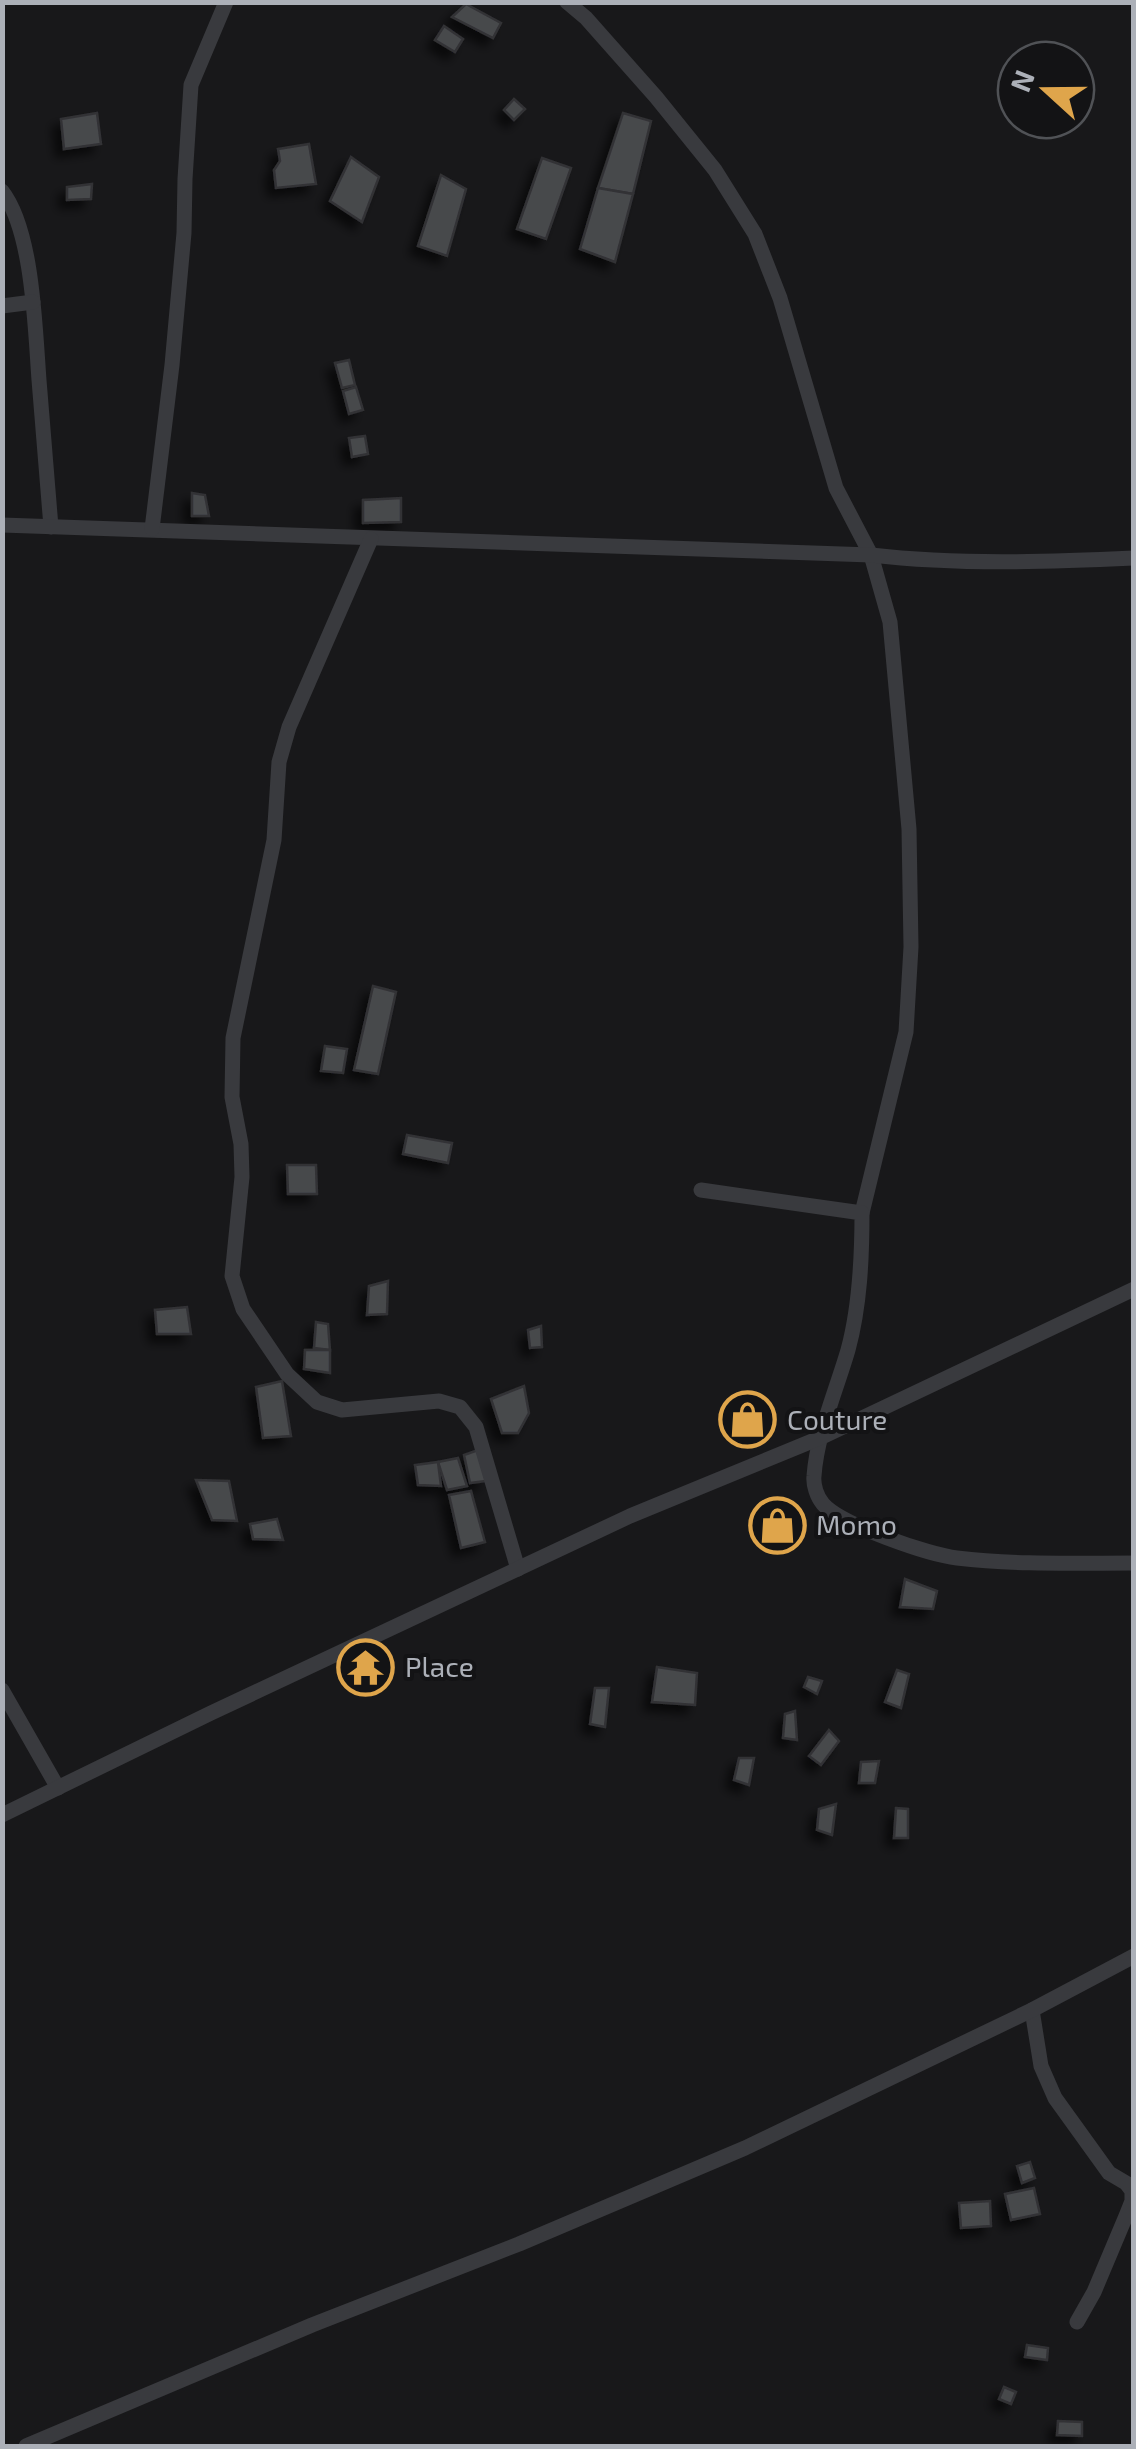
<svg xmlns="http://www.w3.org/2000/svg" width="1136" height="2449" viewBox="0 0 1136 2449" font-family="'Exo 2',sans-serif">
	<defs>
		<filter id="shadow"><feDropShadow dx="-8" dy="8" stdDeviation="5" flood-color="#0009"/></filter>
	</defs>
	<rect width="100%" height="100%" fill="#18181a"/>
	<g fill="#47484c" stroke="#323235" stroke-width="2.5" filter="url(#shadow)">
		<path d="M466,4L501,23L493,38L452,17Z"/>
		<path d="M444,26L463,39L455,52L435,40Z"/>
		<path d="M514,99L525,109L514,120L504,110Z"/>
		<path d="M97,113L101,144L64,149L61,119Z"/>
		<path d="M623,113L651,121L633,194L598,188Z"/>
		<path d="M309,144L316,184L276,188L274,170L280,161L278,149Z"/>
		<path d="M351,157L379,177L362,222L330,201Z"/>
		<path d="M542,158L571,168L546,239L517,229Z"/>
		<path d="M441,175L466,189L447,256L418,246Z"/>
		<path d="M92,184L91,199L67,200V187Z"/>
		<path d="M598,188L633,194L615,262L580,249Z"/>
		<path d="M349,360L355,385L342,388L335,363Z"/>
		<path d="M356,387L363,410L349,414L343,391Z"/>
		<path d="M365,436L368,454L352,457L349,438Z"/>
		<path d="M192,493L205,495L209,516H192Z"/>
		<path d="M401,498V522L363,523V500Z"/>
		<path d="M373,986L396,992L378,1074L354,1070Z"/>
		<path d="M325,1046L347,1049L343,1073L321,1071Z"/>
		<path d="M407,1135L452,1143L448,1163L403,1154Z"/>
		<path d="M287,1165H316L317,1194H288Z"/>
		<path d="M388,1281L387,1314L367,1315L369,1286Z"/>
		<path d="M187,1307L191,1334H157L155,1310Z"/>
		<path d="M316,1322L328,1324L330,1350L314,1348Z"/>
		<path d="M541,1326L542,1347L530,1348L528,1330Z"/>
		<path d="M305,1350H330V1373L304,1369Z"/>
		<path d="M282,1381L291,1436L263,1438L256,1387Z"/>
		<path d="M524,1386L529,1413L518,1433H502L491,1399Z"/>
		<path d="M478,1450L486,1481L470,1483L464,1455Z"/>
		<path d="M458,1458L467,1486L447,1490L438,1462Z"/>
		<path d="M438,1462L441,1486L418,1485L415,1465Z"/>
		<path d="M196,1480L229,1481L237,1521L212,1520Z"/>
		<path d="M471,1491L485,1542L461,1548L449,1495Z"/>
		<path d="M277,1519L283,1540L253,1539L250,1524Z"/>
		<path d="M905,1579L937,1591L933,1609L900,1607Z"/>
		<path d="M657,1667L697,1673L695,1705L652,1702Z"/>
		<path d="M897,1670L909,1674L901,1708L885,1702Z"/>
		<path d="M808,1677L822,1681L817,1694L804,1687Z"/>
		<path d="M595,1688H609L605,1727L590,1724Z"/>
		<path d="M795,1711L797,1740L783,1738L785,1714Z"/>
		<path d="M829,1730L839,1741L821,1765L809,1756Z"/>
		<path d="M739,1758H754L749,1785L734,1780Z"/>
		<path d="M879,1761L875,1783H859L861,1762Z"/>
		<path d="M836,1804L832,1835L817,1830L819,1809Z"/>
		<path d="M896,1808L908,1809V1838H894Z"/>
		<path d="M1030,2162L1035,2178L1022,2183L1017,2166Z"/>
		<path d="M1034,2188L1040,2214L1011,2220L1005,2194Z"/>
		<path d="M990,2201L991,2226L961,2228L959,2203Z"/>
		<path d="M1027,2345L1048,2348L1047,2360L1025,2357Z"/>
		<path d="M1004,2387L1016,2392L1011,2404L999,2399Z"/>
		<path d="M1058,2421L1082,2422V2436L1057,2435Z"/>
	</g>
	<g fill="none" stroke-linecap="round" stroke-linejoin="round">
		<g stroke="#393a3e" stroke-width="15">
			<path d="M567,2L586,18L656,97L715,170L755,234L780,298L836,488L871,555L890,622L909,829L911,947L906,1032L862,1213"/>
			<path d="M2,191C33,231 35,328 39,380C43,429 47,478 51,527"/>
			<path d="M2,306L33,302"/>
			<path d="M2,525L871,555C958,565 1047,562 1134,558"/>
			<path d="M152,529L172,365L184,233L185,179L191,85L226,2"/>
			<path d="M371,539L289,727L279,762L274,840L233,1038L232,1097L241,1144L242,1177L232,1276L243,1309L287,1374L317,1402L342,1410L439,1401L460,1407L476,1427L518,1569"/>
			<path d="M701,1190L862,1213C862,1258 860,1306 848,1350C836,1391 817,1434 814,1476C813,1485 817,1497 823,1504C841,1525 930,1555 957,1558C1016,1565 1075,1563 1134,1563"/>
			<path d="M2,1690L58,1788"/>
			<path d="M2,1815L211,1713L630,1516L822,1437L1134,1289"/>
			<path d="M1032,2010L1041,2066L1055,2098L1109,2173L1126,2183L1132,2191V2201L1126,2216L1094,2292L1077,2322"/>
			<path d="M26,2446L312,2325L519,2244L745,2148L1032,2010L1134,1956"/>
		</g>
	</g>
	<defs>
		<symbol id="shop-ring" viewBox="-11 -11 22 22"><circle r="9.5" fill="#131315" stroke="#dfa54b" stroke-width="1.5"/><path d="M-5-2.5h2.3a2.7 3.5 0 0 1 5.4 0H5L5.5 6h-11ZM-1.5-2.5h3a1.5 2.3 0 0 0-3 0Z" fill="#dfa54b"/></symbol>
		<symbol id="temple-ring" viewBox="-11 -11 22 22"><circle r="9.5" fill="#131315" stroke="#dfa54b" stroke-width="1.5"/><path d="M0-6L5-2H3V0L6.5 2.5H4V6H1.5V3h-3V6H-4V2.5H-6.5L-3 0V-2H-5Z" fill="#dfa54b"/></symbol>
	</defs>
	<g fill-rule="evenodd">
		<use href="#shop-ring" x="716" y="1388" width="63" height="63"/>
		<use href="#shop-ring" x="746" y="1494" width="63" height="63"/>
		<use href="#temple-ring" x="334" y="1636" width="63" height="63"/>
	</g>
	<g text-anchor="middle" stroke-width="8" stroke-linejoin="round" paint-order="stroke">
		<g font-size="28" fill="#acb0b8" stroke="#131315" text-anchor="start">
			<text x="787" y="1430">Couture</text>
			<text x="816" y="1535">Momo</text>
			<text x="405" y="1677">Place</text>
		</g>
	</g>
	<rect width="1136" height="2449" fill="none" stroke="#acb0b8" stroke-width="10"/>
	<g transform="translate(1046 90) rotate(291)"><circle r="48" fill="#131315" stroke="#505256" stroke-width="2.5"/>
	<path d="M0-8L18 38L0 25L-18 38Z" fill="#dfa54b"/>
	<text y="-15" font-size="28" font-weight="bold" text-anchor="middle" fill="#acb0b8">N</text>
	</g>
</svg>
